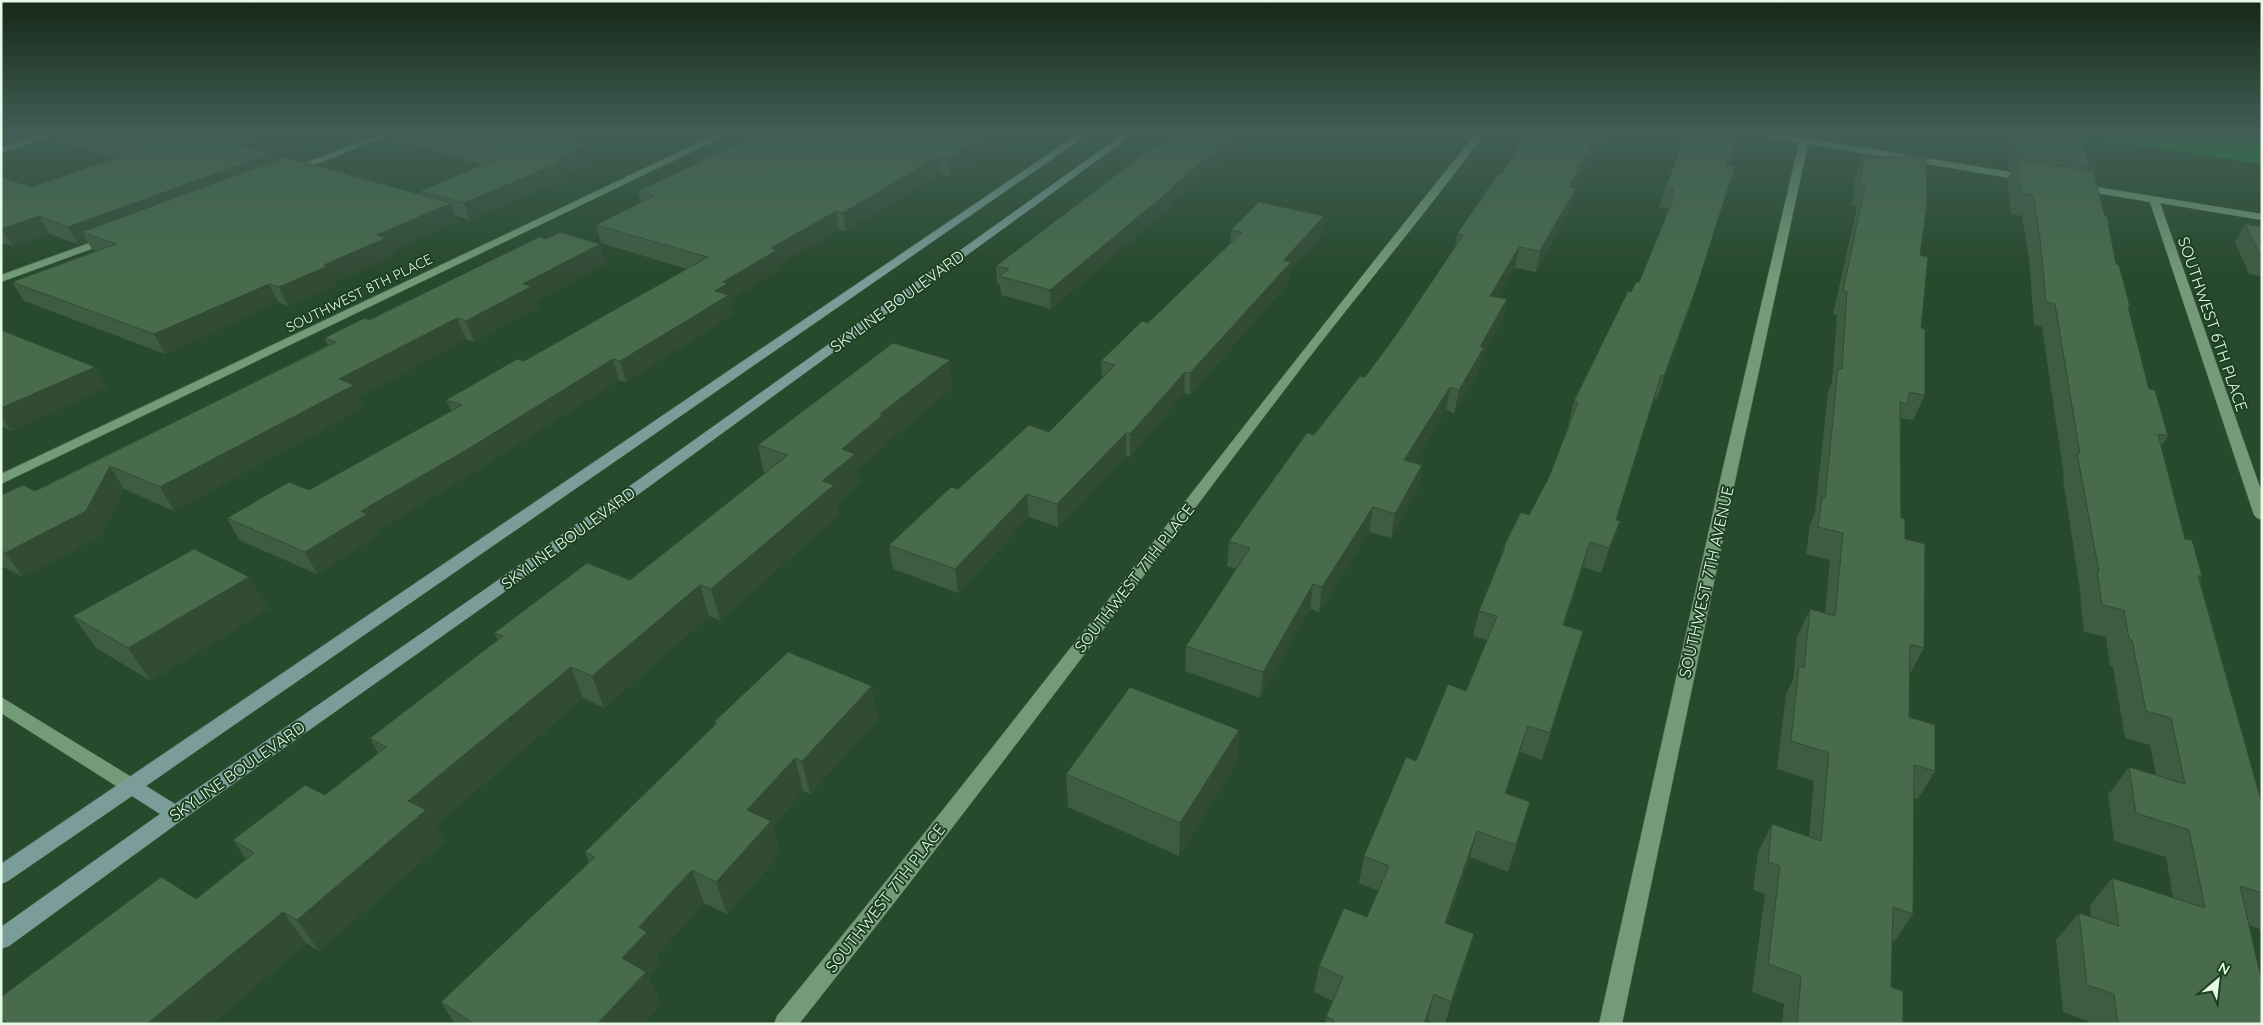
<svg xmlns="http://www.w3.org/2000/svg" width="2263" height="1025" viewBox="0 0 2263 1025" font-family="Quicksand,sans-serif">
	<rect width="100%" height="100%" fill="#27492c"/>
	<path fill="#089237" d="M2054,132H2210L2262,140V164Z"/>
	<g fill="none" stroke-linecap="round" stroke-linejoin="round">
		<defs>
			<g id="street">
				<path d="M49,132H63L1,153V147Z"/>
				<path d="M385,132H398L293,173H287L285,171Z"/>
				<path d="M721,132H733L1,484V474Z"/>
				<path d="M1477,132H1486C1429,209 1367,283 1308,359C1139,581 973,805 799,1024H774L777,1016C1015,725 1241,425 1477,132Z"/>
				<path d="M1747,132H1769L2028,175L2033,178L2028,181L1808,144L1737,472L1622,1024H1599L1722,472L1799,143Z"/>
				<path d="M2078,184L2262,214V220L2160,203L2262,493V520L2257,518L2254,515L2150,202L2074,189L2073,187Z"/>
				<path d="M109,236L113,237V241L1,282V275Z"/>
				<path d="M1,697L138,781L141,786L138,791L131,794L124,791L1,713Z"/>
			</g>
			<path id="secondary" d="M1081,132H1091L146,786L175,804L484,590L1126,132H1136L496,598L182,820L9,946L1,949V927L160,814L132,796L8,881L1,884V864Z"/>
		</defs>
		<use href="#street" stroke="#49684e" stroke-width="1"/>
		<use href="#secondary" stroke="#49684e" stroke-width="1"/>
		<use href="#street" fill="#759a78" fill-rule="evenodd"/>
		<use href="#secondary" fill="#7b9d9a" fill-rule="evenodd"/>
	</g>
	<g fill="#3e5c41">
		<path d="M46,132H327L269,153L274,161L422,195L420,191L483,165L387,138L385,132H534L587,146L591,162L565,174L566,178L470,220L456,216L457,221L391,251L393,256L335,282L336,285L288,306L278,302L165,354L24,301L12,282L97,251L92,249L87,241L78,244L49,234L13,246L1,243V177L32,187L116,158L49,139Z"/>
		<path d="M1016,132L950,176L940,174L846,231L839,230L780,264L781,269L731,299L732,303L731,304L733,314L626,382L619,380L477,470L376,532L378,536L317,574L239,540L227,518L309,490L451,411L446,400L524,361L687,269L601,243L596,225L641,202L638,191L762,142Z"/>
		<path d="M1178,132H1275L1272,135L1262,133L1252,141L1245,140L1173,203V205L1051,309L1001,295L1000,285L997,284L996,266L1160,147Z"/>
		<path d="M1385,132H1401L1399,135Z"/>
		<path d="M1528,132H1611L1605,143L1598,142L1574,188H1576L1571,208L1536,272L1515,268L1497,297L1507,299L1502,321L1482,358L1479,370L1454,413L1446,410L1414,462L1422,465L1418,489L1391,538L1369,532L1319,612L1310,609L1260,698L1185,671L1186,646L1236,569L1227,566L1229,541L1314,435L1365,377L1396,335L1455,247L1457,234L1501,175Z"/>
		<path d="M2012,132H2080L2089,165L2086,170L2130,307L2129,310L2149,389L2168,436L2161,447L2185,539L2202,576L2200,580L2262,804V930L2249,925L2262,1024H2090V1022L2063,1012L2056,940L2079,913L2091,917L2090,905L2112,878L2173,898L2166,857L2114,841L2108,795L2129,767L2156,775L2150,745L2125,738L2113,667L2110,666L2106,637L2084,632L2080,598L2081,596L2063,479L2064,476L2042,327L2034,325L2029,260L2022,216L2011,214L2007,179L2011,170H2008L2010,136Z"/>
		<path d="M1737,146L1728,165L1690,308L1657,399L1654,398L1616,520L1620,521L1612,546L1601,573L1583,567L1564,625L1583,631L1542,760L1520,752L1506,793L1530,802L1508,872L1470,857L1447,924L1474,934L1466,960L1445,1024H1435L1427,1020L1426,1024H1325L1326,1017L1333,1001L1314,992L1319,966L1367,917L1379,891L1359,883L1364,856L1416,761L1466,691L1487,640L1473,636L1479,611L1500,559L1504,546L1529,515L1549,477L1569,425H1568L1574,401L1631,292L1639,282L1666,217H1665L1667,209L1659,208L1665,188Z"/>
		<path d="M1863,157L1920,255L1921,328L1925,395L1913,420L1901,418V518L1924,648L1910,674L1909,717L1935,771L1918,799L1914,798L1913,914L1894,942L1892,941L1891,987L1903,1024H1782L1784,1004L1752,992L1765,894L1753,890L1758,852L1772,824L1809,836L1814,781L1777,769L1786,694L1793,680L1797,637L1810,609L1825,613L1830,560L1806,554L1810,524L1815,513L1828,393L1832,382L1837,315L1833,314L1857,207L1852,206L1855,178Z"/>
		<path d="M2262,223V278L2261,276L2249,274L2235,242L2245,224L2260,226Z"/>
		<path d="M1231,230L1322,235L1290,271L1289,282L1190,395L1184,393L1130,457L1126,456L1058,527L1029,517L958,593L893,569L889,545L958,489L1049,432L1102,379L1101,361L1148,323L1230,244Z"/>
		<path d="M606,264L537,301L539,307L474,342L466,339L359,397L364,407L174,511L124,489L102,535L23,577L1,566V495L35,491L328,345L324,338L369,320Z"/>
		<path d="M1,330L107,387L11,431L1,426Z"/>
		<path d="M953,388L887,442V444L858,469L860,483L837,503L839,515L720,620L709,616L604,708L583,698L435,826L444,842L319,951L306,943L212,1024H4L1,1021V997L196,899L246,859L233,840L325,795L378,753L370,738L498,640L494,633L630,580L764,474L758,445Z"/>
		<path d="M249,577L268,609L151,681L96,648L73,616Z"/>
		<path d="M878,719L810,794L803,791L772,826L780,854L727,914L704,903L657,955L661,964L649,977L661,1004L643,1024H455L441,1002L589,863L585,852L715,724L714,722Z"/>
		<path d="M1239,730L1237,762L1179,856L1068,807L1066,774Z"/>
	</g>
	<g fill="#324b35">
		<path d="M34,132H42L35,134Z"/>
		<path d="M276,132H327L247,161L239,145Z"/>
		<path d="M989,132H1016L950,176L949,158Z"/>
		<path d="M1237,132H1246L1245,140L1173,203V205L1051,309L1050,290Z"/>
		<path d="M1252,132H1262L1252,141Z"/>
		<path d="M1598,132H1600L1598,142L1565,207L1569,187Z"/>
		<path d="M1608,132H1611L1605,143Z"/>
		<path d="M1740,132L1737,146L1720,184L1726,165Z"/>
		<path d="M587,146L591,162L565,174L566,178L470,220L464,203Z"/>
		<path d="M270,154L278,170L82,232L87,241L78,244L68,227Z"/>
		<path d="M939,156L940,174L846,231L843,213Z"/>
		<path d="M1735,166L1690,308L1657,399L1664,376Z"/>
		<path d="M1576,188L1571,208L1536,272L1540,251Z"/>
		<path d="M451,203L457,221L391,251L393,256L335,282L336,285L288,306L279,287L377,235Z"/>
		<path d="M836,211L839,230L780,264L781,269L731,299L732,303L731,304L733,314L626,382L620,361L715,291L723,282L771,248Z"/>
		<path d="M39,216L49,234L13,246L2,229Z"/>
		<path d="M1324,216L1322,235L1290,271L1289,282L1190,395V373L1284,260Z"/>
		<path d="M600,244L606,264L537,301L539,307L474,342L466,321L523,284Z"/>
		<path d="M1519,247L1515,268L1486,317L1490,296Z"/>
		<path d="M269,284L278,302L165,354L154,334Z"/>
		<path d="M1507,299L1502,321L1482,358L1479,370L1454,413L1459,390L1480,347Z"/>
		<path d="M457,318L466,339L359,397L364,407L174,511L160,487L339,379Z"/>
		<path d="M613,359L619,380L477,470L376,532L378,536L317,574L305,552L361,511Z"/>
		<path d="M950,360L953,388L887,442V444L858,469L860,483L837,503L839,515L720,620L711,589L822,481L842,449L880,414Z"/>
		<path d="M95,367L107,387L11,431L1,416V408Z"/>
		<path d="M1185,372L1184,393L1130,457V434Z"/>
		<path d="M1450,387L1446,410L1400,484L1404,460Z"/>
		<path d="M1126,433V456L1058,527L1057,504Z"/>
		<path d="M1422,465L1418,489L1391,538L1395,514Z"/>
		<path d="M110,466L124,489L102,535L23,577L5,553Z"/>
		<path d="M1027,494L1029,517L958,593L955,569Z"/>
		<path d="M1373,507L1369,532L1319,612L1322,587Z"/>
		<path d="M1620,521L1612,546L1601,573L1609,548Z"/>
		<path d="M1590,542L1583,567L1555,650L1563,625Z"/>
		<path d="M249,577L268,609L151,681L128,648Z"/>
		<path d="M1313,584L1310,609L1260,698L1263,672Z"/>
		<path d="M700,585L709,616L604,708L592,676Z"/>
		<path d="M571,667L583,698L435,826L444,842L319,951L297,920L408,801Z"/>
		<path d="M872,686L878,719L810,794L802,761Z"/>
		<path d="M1528,726L1520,752L1498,819L1505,793Z"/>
		<path d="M1239,730L1237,762L1179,856L1180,823Z"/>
		<path d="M795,758L803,791L772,826L780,854L727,914L716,882L747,810Z"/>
		<path d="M1477,831L1470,857L1438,949L1445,923Z"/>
		<path d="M692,870L704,903L657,955L661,964L649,977L661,1004L643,1024H597L622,958L639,927Z"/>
		<path d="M283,912L306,943L212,1024H147Z"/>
		<path d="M1474,934L1466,960L1445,1024L1451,1002Z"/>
		<path d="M1434,994L1426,1024H1424Z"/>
	</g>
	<g fill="#486b4c" stroke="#324b35">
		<path d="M74,132H276L239,145L270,154L68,227L39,216L1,229V177L32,187L138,151Z"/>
		<path d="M418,132H534L587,146L554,160L561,162L464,203L420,191L504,156Z"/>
		<path d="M781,132H989L949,158L939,156L843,213L836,211L771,248L777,250L723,282L728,283L715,291L729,295L620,361L613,359L468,449L361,511L367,514L305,552L227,518L289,482L309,490L462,405L446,400L517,359L524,361L708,257L596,225L654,196L638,191L749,139L762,142Z"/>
		<path d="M1178,132H1237L1172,187H1174L1050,290L999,276L1009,269L996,266L1154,146L1160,147Z"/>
		<path d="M1528,132H1598L1569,187L1576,188L1540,251L1519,247L1490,296L1507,299L1480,347H1484L1459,390L1450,387L1404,460L1422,465L1395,514L1373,507L1322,587L1313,584L1263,672L1186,646L1250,548L1229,541L1307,433L1314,435L1360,376L1365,377L1396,335L1463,235L1457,234L1498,174L1501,175Z"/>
		<path d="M1689,132H1740L1726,165L1735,166L1697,286L1664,376L1661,375L1616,520L1620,521L1609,548L1590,542L1563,625L1583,631L1550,733L1528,726L1505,793L1530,802L1516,845L1477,831L1445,923L1474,934L1451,1002L1434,994L1424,1024H1332L1334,1020L1326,1017L1343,977L1319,966L1344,908L1367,917L1389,866L1364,856L1406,757L1416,761L1448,684L1466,691L1497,616L1479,611L1505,547L1504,546L1521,512L1529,515L1549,477L1578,402L1574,401L1628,291L1631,292L1636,282H1639L1674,197H1671L1674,189L1665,188L1684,141Z"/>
		<path d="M2017,132H2080L2089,165L2015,153Z"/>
		<path d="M1926,156L1927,205L1920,255L1928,257L1921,328L1925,329V395L1909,392L1908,404L1900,402L1901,518L1905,519V539L1925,544L1924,648L1910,644L1909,717L1935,725V771L1914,765L1913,914L1893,907L1891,987L1903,991V1024H1797L1801,976L1768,964L1780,866L1768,862L1772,824L1821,841L1829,753L1791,741L1799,666L1804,668L1810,609L1835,616L1843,533L1818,527L1822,498H1825L1838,368L1842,369L1847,292L1843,291L1865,185L1860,184L1863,157Z"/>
		<path d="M285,157L451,203L377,235L386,238L324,265L328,266L279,287L269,284L154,334L12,282L116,244L82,232Z"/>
		<path d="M2017,159L2093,171L2105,216H2107L2116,264L2119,265L2130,307H2128L2149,389L2155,390L2168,436L2158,434L2185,539L2192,540L2202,576H2198L2262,804V893L2240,886L2262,982V1024H2118L2114,994L2087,985L2079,913L2119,926L2112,878L2205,908L2189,830L2136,813L2129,767L2185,784L2171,718L2146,711L2132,640L2129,639L2124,610L2102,605L2097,571L2099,572L2077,453L2080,454L2055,304L2046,302L2040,238L2033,195L2021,193Z"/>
		<path d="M1259,202L1324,216L1284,260L1291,262L1190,373L1185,372L1130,434L1126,433L1057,504L1027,494L955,569L889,545L951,487L958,489L1029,425L1049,432L1115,365L1101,361L1142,321L1148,323L1242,232L1231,230Z"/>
		<path d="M2245,224L2262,227V256H2261Z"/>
		<path d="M560,232L600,244L523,284L532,286L466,321L457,318L339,379L354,385L160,487L110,466L86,511L5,553L1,551V495L23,485L35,491L336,342L324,338L365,318L369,320L539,237L546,239Z"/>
		<path d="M1,330L95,367L1,408Z"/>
		<path d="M893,343L950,360L880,414L883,415L842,449L855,454L822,481L834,485L711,589L700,585L592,676L571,667L408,801L426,810L297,920L283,912L147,1024H8L1,1018V997L161,877L196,899L254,853L233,840L305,785L325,795L386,747L370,738L503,636L494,633L587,563L630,580L788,455L758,445Z"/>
		<path d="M194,549L249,577L128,648L73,616Z"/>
		<path d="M788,652L872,686L802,761L795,758L747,810L771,821L716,882L692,870L639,927L647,932L622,958L646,972L597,1024H474L441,1002L595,857L585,852L717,723L714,722Z"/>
		<path d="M1130,687L1239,730L1180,823L1066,774Z"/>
	</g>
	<linearGradient id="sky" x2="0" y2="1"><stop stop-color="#152818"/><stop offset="0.48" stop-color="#415f56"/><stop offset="1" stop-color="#415f56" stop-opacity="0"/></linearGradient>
	<rect width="2263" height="276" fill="url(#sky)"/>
	<g text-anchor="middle" stroke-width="4" stroke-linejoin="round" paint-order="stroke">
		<g font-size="14" fill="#e5f9e7" stroke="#1c3f22">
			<text transform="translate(359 293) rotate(-26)" y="5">SOUTHWEST 8TH PLACE</text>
		</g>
		<g font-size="16" fill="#e5f9e7" stroke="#1c3f22">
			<text transform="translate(897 301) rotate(-36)" y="6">SKYLINE BOULEVARD</text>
			<text transform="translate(2213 324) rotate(71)" y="6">SOUTHWEST 6TH PLACE</text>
			<text transform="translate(568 538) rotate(-36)" y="6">SKYLINE BOULEVARD</text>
			<text transform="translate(1134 578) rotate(-52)" y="6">SOUTHWEST 7TH PLACE</text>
			<text transform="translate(1706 582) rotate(-77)" y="6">SOUTHWEST 7TH AVENUE</text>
			<text transform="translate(237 771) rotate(-35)" y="6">SKYLINE BOULEVARD</text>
			<text transform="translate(885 898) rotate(-52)" y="6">SOUTHWEST 7TH PLACE</text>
		</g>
	</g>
	<rect width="2263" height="1025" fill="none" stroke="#e5f9e7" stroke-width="5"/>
	<g transform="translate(2218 980) rotate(28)" stroke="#1c3f22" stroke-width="4" paint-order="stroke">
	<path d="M0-4L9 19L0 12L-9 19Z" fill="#e5f9e7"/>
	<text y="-8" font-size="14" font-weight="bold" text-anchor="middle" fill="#e5f9e7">N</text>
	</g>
</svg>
